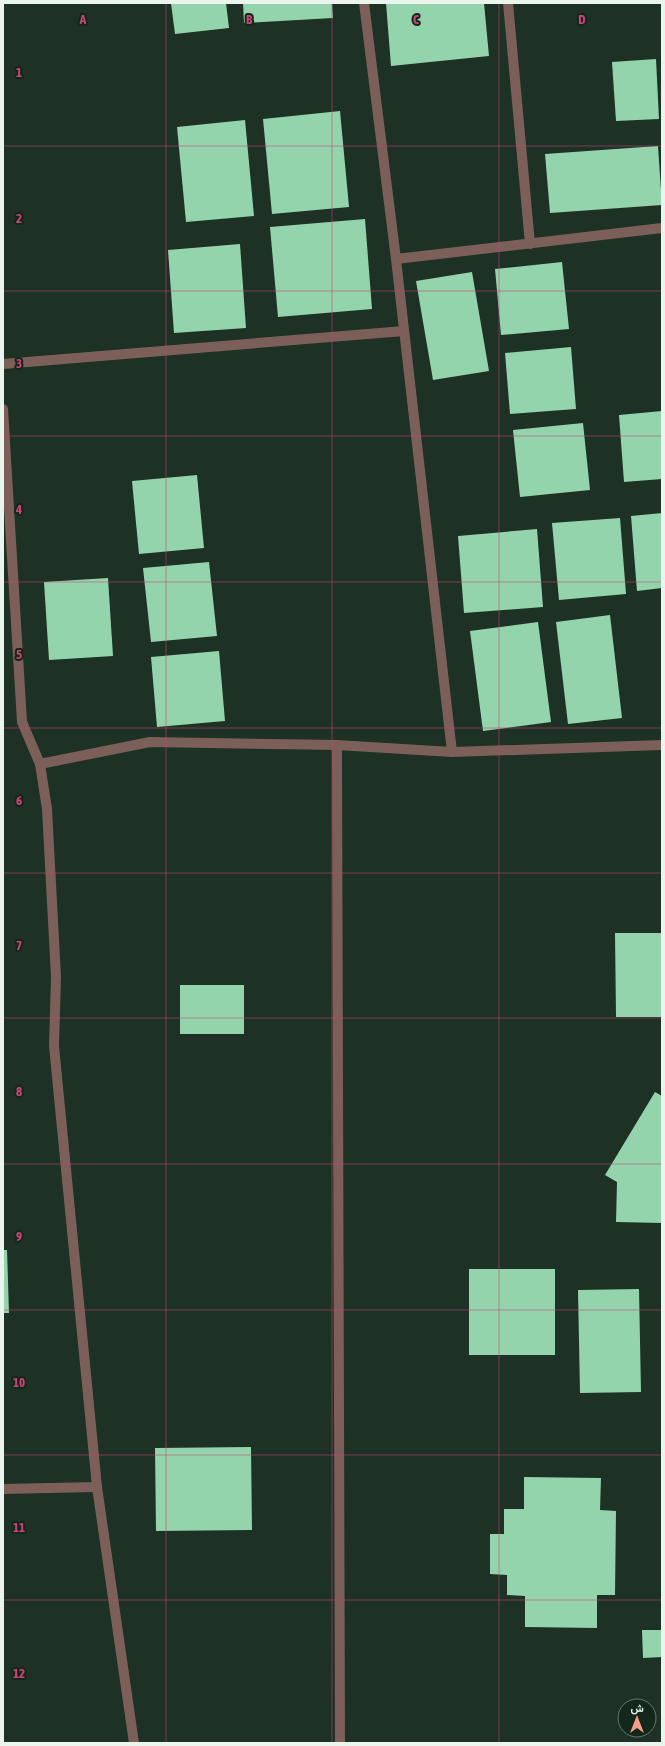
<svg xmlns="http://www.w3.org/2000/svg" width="665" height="1746" viewBox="0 0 665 1746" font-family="'Asap Condensed',Vazirmatn,sans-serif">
	<rect width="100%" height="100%" fill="#1d3124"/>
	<g fill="#94d4ac">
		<path d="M171,3H226L229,28L175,34Z"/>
		<path d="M243,3H332L333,18L244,23Z"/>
		<path d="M386,3H484L489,56L391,66Z"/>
		<path d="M656,59L659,119L616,121L612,62Z"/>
		<path d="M340,111L349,207L272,214L263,119Z"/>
		<path d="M245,120L254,216L186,222L177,127Z"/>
		<path d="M658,146L662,205L550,213L545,154Z"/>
		<path d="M365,219L372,309L278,317L270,227Z"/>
		<path d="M240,244L246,328L174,333L168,250Z"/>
		<path d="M562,262L569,329L501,335L495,269Z"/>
		<path d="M472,272L489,371L433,380L416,281Z"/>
		<path d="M571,347L576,409L510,414L505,353Z"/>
		<path d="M662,411V479L624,482L619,415Z"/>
		<path d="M583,423L590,490L520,497L513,430Z"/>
		<path d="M197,475L204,548L139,554L132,481Z"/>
		<path d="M662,513V588L637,591L631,516Z"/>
		<path d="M620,518L626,594L559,600L552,523Z"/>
		<path d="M537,529L543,607L464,613L458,536Z"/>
		<path d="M209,562L217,636L151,642L143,568Z"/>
		<path d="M108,578L113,656L49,660L44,582Z"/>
		<path d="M610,615L622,718L568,724L556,622Z"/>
		<path d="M538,622L551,722L483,731L470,631Z"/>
		<path d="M219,651L225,721L157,727L151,657Z"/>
		<path d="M615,933H662V1017H616Z"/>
		<rect x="180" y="985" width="64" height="49"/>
		<path d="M655,1092L662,1096V1223L616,1222L617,1182L605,1175Z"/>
		<path d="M3,1250H7L9,1313H3Z"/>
		<rect x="469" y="1269" width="86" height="86"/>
		<path d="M639,1289L641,1392L580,1393L578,1290Z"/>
		<path d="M251,1447L252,1530L156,1531L155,1448Z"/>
		<path d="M524,1477L601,1478L600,1510L616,1511L615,1595H597V1628L525,1627V1596L507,1595V1575L490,1574V1534H504V1509H524Z"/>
		<path d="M642,1630H662V1657L643,1658Z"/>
	</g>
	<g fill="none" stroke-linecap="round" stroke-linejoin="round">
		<g stroke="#7b5f58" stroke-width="10">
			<path d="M364,3L396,259L452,752"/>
			<path d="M508,3L530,244"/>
			<path d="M396,259L662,228"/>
			<path d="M3,364L404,331"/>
			<path d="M3,409L22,722L40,764L47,809L56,977L54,1046L97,1487L134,1743"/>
			<path d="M337,745L340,1743"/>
			<path d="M40,764L150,742L337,745L452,752L662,745"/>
			<path d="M3,1489L97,1487"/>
		</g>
	</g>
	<path fill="none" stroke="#ca4478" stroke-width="1" stroke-opacity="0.55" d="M166,3V1743M332,3V1743M499,3V1743M3,146H662M3,291H662M3,436H662M3,582H662M3,728H662M3,873H662M3,1018H662M3,1164H662M3,1310H662M3,1455H662M3,1600H662"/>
	<g font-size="13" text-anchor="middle" font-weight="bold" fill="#ca4478" stroke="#13271b" stroke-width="4" stroke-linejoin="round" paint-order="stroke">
		<text x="83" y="24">A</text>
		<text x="249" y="24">B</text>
		<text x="416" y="24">C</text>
		<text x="582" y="24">D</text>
		<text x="19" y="77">1</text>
		<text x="19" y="223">2</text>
		<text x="19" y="368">3</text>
		<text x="19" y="514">4</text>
		<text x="19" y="659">5</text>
		<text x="19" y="805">6</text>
		<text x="19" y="950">7</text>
		<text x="19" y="1096">8</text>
		<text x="19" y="1241">9</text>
		<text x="19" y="1387">10</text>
		<text x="19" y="1532">11</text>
		<text x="19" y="1678">12</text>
	</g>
	<rect width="665" height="1746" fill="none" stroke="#e9f5ed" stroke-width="8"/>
	<g transform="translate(637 1718)"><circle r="19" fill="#13271b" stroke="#69796f"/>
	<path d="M0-3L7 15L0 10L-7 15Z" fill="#f49e89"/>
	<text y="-6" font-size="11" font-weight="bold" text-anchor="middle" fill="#e9f5ed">ش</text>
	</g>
</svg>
